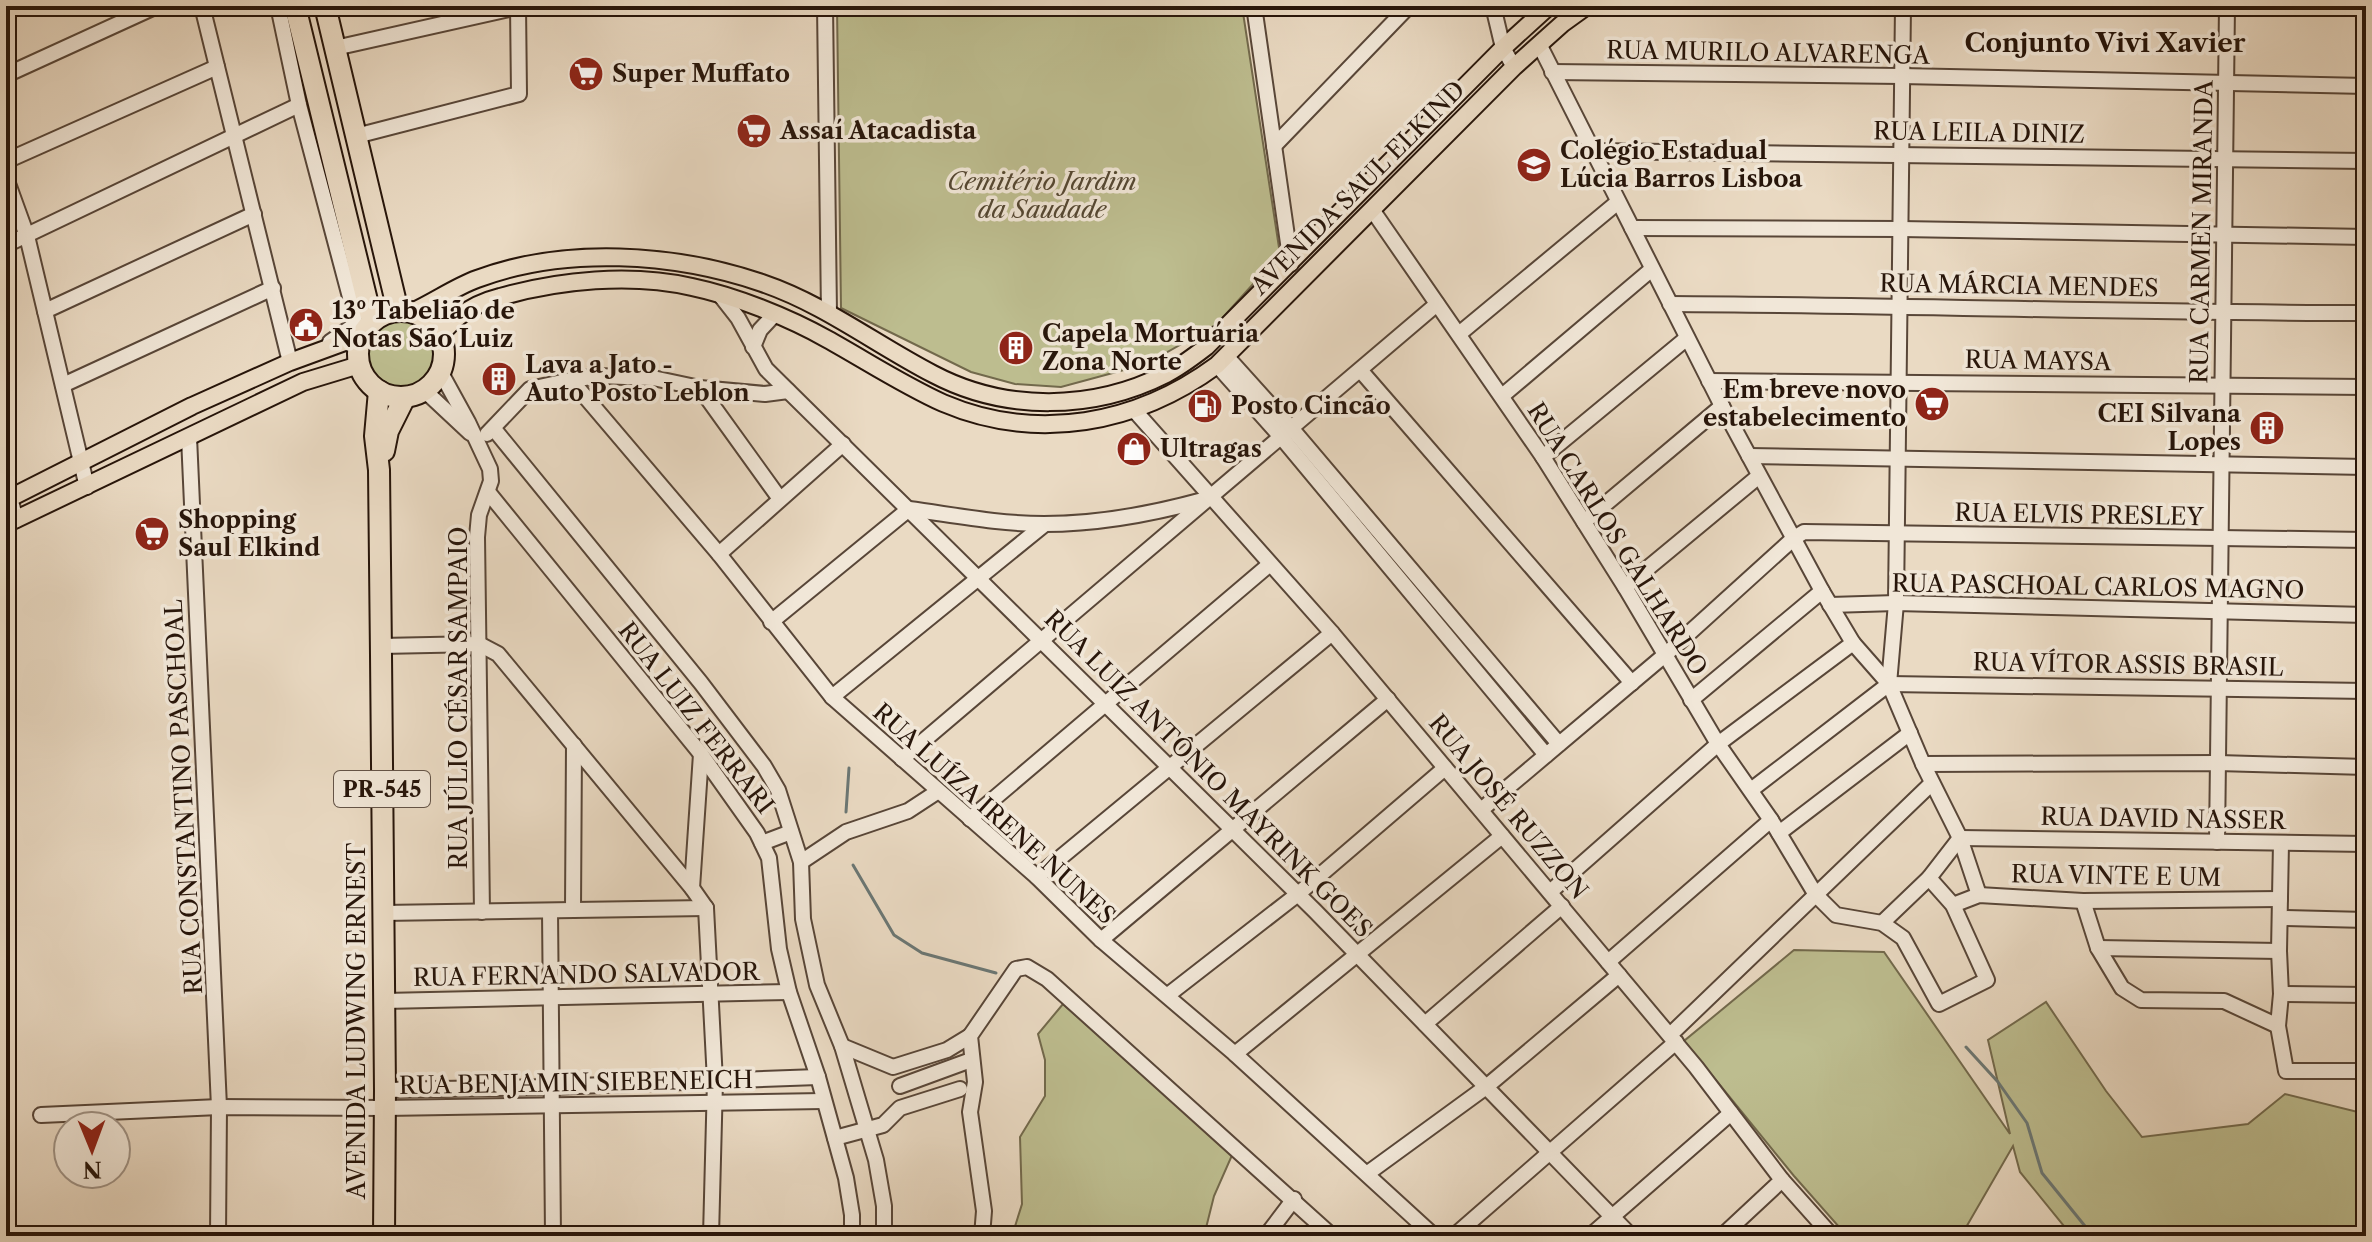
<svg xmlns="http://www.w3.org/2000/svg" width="2372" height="1242" viewBox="0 0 2372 1242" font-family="'Libre Caslon Text',serif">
	<rect width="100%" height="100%" fill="#eadac3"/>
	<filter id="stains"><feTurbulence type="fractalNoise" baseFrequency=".0025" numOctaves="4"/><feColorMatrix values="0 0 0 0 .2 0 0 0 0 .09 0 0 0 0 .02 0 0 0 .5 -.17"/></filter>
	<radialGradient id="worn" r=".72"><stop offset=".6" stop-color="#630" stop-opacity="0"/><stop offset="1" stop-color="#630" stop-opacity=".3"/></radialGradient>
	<g fill="#bdbd8f" stroke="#72694c" stroke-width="2">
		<path d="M837,6H1242L1280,254L1217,324L1146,364L1061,387L1015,384L971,372L841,308Z"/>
		<circle cx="401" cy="355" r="36"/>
		<path d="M1794,950L1884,952L2010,1134L1988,1040L2046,1002L2106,1091L2142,1137L2248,1124L2285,1094L2366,1114V1236H2072L2020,1172L2013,1146L1961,1236H1847L1794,1176L1684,1041Z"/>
		<path d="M1063,1004L1233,1153L1214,1196L1204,1236H1012L1022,1204L1020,1137L1045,1096V1060L1038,1034Z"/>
	</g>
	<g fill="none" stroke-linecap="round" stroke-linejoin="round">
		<g stroke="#6b7774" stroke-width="3">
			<path d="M846,812L849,768"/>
			<path d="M853,865L894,935L922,953L996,973"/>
			<path d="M1966,1047L1998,1082L2027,1123L2042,1173L2093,1236"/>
		</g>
		<defs>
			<g id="minor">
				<path d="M202,6L290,362"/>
				<path d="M278,6L299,105L355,316L353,326L330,342"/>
				<path d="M825,6L829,313"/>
				<path d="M1254,6L1291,264"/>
				<path d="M1493,6L1503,48L1514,67"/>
				<path d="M2283,6L2366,7"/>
				<path d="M1539,44L1722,406L1822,591L1853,643L1889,684L1923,764L1960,838L1979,895"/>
				<path d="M335,48L518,7L532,6"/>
				<path d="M1552,72L1901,76L2366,86"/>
				<path d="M6,75L157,6"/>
				<path d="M356,136L519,94L518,6"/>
				<path d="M1274,146L1409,6"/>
				<path d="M1592,151L2366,161"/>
				<path d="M6,161L217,67"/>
				<path d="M6,178L27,236L87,487"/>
				<path d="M1373,211L1543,457L1625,587L1718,744L1771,820L1816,895L1836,915L1882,923L1903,938L1939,1004L1987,980L1953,905L1929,878"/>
				<path d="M1632,228L1901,229L2366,237"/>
				<path d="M6,245L299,105"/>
				<path d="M720,295L738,318L766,369L1315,911L1631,1236"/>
				<path d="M1670,304C1902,305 2134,313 2366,313"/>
				<path d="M45,311L254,214"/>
				<path d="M1459,334L1618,202"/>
				<path d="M753,347L760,330L774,315"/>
				<path d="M1227,357L1292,429L1559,744"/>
				<path d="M1217,365L1282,438L1546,755"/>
				<path d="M440,371L468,422L490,469L491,481L479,515L477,537L482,912"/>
				<path d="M1361,371L1632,683"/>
				<path d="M571,380L719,554L832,697L1037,877L1101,940L1235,1054L1434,1236"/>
				<path d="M1709,381L2366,387"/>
				<path d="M63,385L273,288"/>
				<path d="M700,388L780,499"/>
				<path d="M424,390L470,433"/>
				<path d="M1502,396L1652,269"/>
				<path d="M1135,411L1332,633L1696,1067L1782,1180L1722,1236"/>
				<path d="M494,429L701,683L764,766L778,790L801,862L803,919L817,985L842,1046L876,1160L884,1206V1236"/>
				<path d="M487,434L530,389L571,380L598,376L653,378L700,388L765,394L788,391"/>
				<path d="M189,437L219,1107L218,1236"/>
				<path d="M1749,456L2366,467"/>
				<path d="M1543,457L1687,338"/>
				<path d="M6,483L16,520"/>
				<path d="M488,492L701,754L757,833L769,858L779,949L789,992L818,1077L846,1178L852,1215V1236"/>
				<path d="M1584,522L1722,406"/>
				<path d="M719,554L843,444"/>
				<path d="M1625,587L1759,476"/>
				<path d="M1830,605L1896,603L2366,615"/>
				<path d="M771,622L909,509C954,515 999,524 1044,524C1097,524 1152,514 1203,500"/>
				<path d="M381,646L479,644L498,654L692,888L706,908"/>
				<path d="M1889,684L1896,603L1903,6"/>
				<path d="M1889,684L2366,691"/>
				<path d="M832,697L1045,524"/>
				<path d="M6,699V734"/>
				<path d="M1691,700L1822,591"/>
				<path d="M902,759L1437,304"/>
				<path d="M1923,764L2218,763L2366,767"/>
				<path d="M1751,790L1889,684"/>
				<path d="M1481,810L1666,654L1794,538L1804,532L2366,540"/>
				<path d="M970,819L1270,564"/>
				<path d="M1779,833L1910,733"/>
				<path d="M1960,838L2366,844"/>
				<path d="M2217,842L2227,6"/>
				<path d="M762,843L791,832"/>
				<path d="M2281,843L2279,951L2281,994L2278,1026L2286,1071H2366"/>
				<path d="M801,862L846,832L908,811L937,792"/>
				<path d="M1037,877L1332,633"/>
				<path d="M692,888L701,754"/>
				<path d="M1550,892L1718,744L1853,643"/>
				<path d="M2083,901L2098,948L2122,988L2141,1000L2224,1001L2278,1026"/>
				<path d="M1953,905L1979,895L2083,901L2280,899"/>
				<path d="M706,908L715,1081L711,1236"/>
				<path d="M573,910L574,745"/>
				<path d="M550,911L553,1236"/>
				<path d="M383,913L706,908"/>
				<path d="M2281,918L2366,920"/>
				<path d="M1882,923L1929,878L1960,838"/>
				<path d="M1101,940L1388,699"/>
				<path d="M2098,948L2279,951"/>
				<path d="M1608,962L1771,820"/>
				<path d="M2281,994L2366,995"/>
				<path d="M1168,995L1298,894L1445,768"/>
				<path d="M384,1001L789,992"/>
				<path d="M1425,1024L1562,906"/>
				<path d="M1670,1035L1932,783"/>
				<path d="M842,1046L893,1067L947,1050L970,1036"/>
				<path d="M1235,1054L1502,836"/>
				<path d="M900,1086L971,1060"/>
				<path d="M385,1090L552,1087L818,1077"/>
				<path d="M41,1115L219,1107L385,1108L823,1101"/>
				<path d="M835,1138L883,1125L900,1108L960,1089"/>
				<path d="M1368,1173L1486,1087L1619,975"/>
				<path d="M1782,1180L1832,1236"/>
				<path d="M982,1236L984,1211L970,1112L975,1082L970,1036L1016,969L1027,967L1047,979L1332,1236"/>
				<path d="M1268,1236L1269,1232L1294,1199"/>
				<path d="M1454,1236L1676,1042"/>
				<path d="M1590,1236L1731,1113"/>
			</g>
			<g id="major">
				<path d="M412,312C434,302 455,287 477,279C565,246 674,253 762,283C824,304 875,344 933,374C1005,412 1093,411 1166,374C1180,367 1193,357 1206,347L1503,48L1549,6"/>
				<path d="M439,334C447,330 450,323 457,318C469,308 484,301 500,297C559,280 631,273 692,287C735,296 788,317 827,339C865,360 903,385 943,403C1037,443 1137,424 1217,365L1514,67L1562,24L1587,6"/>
				<path d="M6,500L192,406L290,362L361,336"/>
				<path d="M6,524L303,382L359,365"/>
			</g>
			<g id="highway">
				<path d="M295,6L372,321"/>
				<path d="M325,6L398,311"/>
				<circle cx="401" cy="354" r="43"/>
				<path d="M379,391L375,436L379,470L381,655L385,1090L384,1236"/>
				<path d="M384,451L388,431L405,397"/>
			</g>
		</defs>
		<use href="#minor" stroke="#584638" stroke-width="18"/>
		<use href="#major" stroke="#27150a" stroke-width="20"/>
		<use href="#highway" stroke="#27150a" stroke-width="24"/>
		<use href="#minor" stroke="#f1e7d8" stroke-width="14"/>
		<use href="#major" stroke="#eadac3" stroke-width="16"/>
		<use href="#highway" stroke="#eadac3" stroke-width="20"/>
	</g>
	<defs>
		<symbol id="supermarket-disc" viewBox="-11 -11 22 22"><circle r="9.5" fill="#8f2418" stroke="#f1e7d8"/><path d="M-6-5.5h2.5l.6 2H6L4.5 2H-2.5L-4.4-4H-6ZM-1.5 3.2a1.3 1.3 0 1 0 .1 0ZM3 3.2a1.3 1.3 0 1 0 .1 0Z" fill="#fff"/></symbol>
		<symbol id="school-disc" viewBox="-11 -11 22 22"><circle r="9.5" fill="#8f2418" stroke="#f1e7d8"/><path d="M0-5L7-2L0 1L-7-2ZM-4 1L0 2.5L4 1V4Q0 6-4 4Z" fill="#fff"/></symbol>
		<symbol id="civic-disc" viewBox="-11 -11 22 22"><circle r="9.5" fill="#8f2418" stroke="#f1e7d8"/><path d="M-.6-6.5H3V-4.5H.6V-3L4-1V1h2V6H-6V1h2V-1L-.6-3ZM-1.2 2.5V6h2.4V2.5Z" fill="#fff"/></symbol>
		<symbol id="building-disc" viewBox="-11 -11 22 22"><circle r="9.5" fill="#8f2418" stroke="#f1e7d8"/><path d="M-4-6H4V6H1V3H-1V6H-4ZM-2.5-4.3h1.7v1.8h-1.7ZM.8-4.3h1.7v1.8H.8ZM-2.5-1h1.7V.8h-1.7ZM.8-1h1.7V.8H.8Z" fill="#fff"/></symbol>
		<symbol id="fuel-disc" viewBox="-11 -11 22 22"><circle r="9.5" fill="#8f2418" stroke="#f1e7d8"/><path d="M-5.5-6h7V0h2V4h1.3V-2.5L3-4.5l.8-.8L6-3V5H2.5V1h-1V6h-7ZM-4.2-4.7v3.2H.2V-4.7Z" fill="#fff"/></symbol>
		<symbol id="shop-disc" viewBox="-11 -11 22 22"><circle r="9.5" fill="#8f2418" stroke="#f1e7d8"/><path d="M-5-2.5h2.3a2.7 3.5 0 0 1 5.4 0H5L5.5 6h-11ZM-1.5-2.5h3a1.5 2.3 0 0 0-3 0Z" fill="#fff"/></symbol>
	</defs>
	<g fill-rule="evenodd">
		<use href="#supermarket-disc" x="566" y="54" width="40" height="40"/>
		<use href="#supermarket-disc" x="734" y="111" width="40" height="40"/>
		<use href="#school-disc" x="1514" y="145" width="40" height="40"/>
		<use href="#civic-disc" x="286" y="305" width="40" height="40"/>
		<use href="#building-disc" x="996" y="328" width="40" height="40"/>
		<use href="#building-disc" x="479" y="359" width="40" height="40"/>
		<use href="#supermarket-disc" x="1912" y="384" width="40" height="40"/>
		<use href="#fuel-disc" x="1185" y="386" width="40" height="40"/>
		<use href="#building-disc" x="2247" y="408" width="40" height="40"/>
		<use href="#shop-disc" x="1114" y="429" width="40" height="40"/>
		<use href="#supermarket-disc" x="132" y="514" width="40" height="40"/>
	</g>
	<g text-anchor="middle" stroke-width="7" stroke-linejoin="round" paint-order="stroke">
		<rect fill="#f1e7d8" stroke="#645448" stroke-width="2" x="334" y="771" width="96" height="36" rx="6"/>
		<g font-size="22" font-weight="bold" fill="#27150a">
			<text x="382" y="797">PR-545</text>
		</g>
		<g font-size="24" fill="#27150a" stroke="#f1e7d8">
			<text transform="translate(1768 53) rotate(1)" y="8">RUA MURILO ALVARENGA</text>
			<text transform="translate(1979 133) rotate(1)" y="8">RUA LEILA DINIZ</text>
			<text transform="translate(1358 188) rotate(-45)" y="8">AVENIDA SAUL ELKIND</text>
			<text transform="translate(2202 232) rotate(-89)" y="8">RUA CARMEN MIRANDA</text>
			<text transform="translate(2019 286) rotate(1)" y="8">RUA MÁRCIA MENDES</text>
			<text transform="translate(2038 361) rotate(1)" y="8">RUA MAYSA</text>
			<text transform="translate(2079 515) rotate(1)" y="8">RUA ELVIS PRESLEY</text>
			<text transform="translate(1617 539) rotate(58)" y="8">RUA CARLOS GALHARDO</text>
			<text transform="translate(2098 587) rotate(1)" y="8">RUA PASCHOAL CARLOS MAGNO</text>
			<text transform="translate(2128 665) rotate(1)" y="8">RUA VÍTOR ASSIS BRASIL</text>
			<text transform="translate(459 698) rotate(-90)" y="8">RUA JÚLIO CÉSAR SAMPAIO</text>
			<text transform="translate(696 718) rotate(52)" y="8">RUA LUIZ FERRARI</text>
			<text transform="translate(1208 774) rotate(45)" y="8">RUA LUIZ ANTÔNIO MAYRINK GOES</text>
			<text transform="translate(184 797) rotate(-93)" y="8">RUA CONSTANTINO PASCHOAL</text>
			<text transform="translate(1508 807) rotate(50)" y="8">RUA JOSÉ RUZZON</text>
			<text transform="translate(994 814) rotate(42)" y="8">RUA LUÍZA IRENE NUNES</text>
			<text transform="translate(2163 819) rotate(1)" y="8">RUA DAVID NASSER</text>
			<text transform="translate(2116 876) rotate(1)" y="8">RUA VINTE E UM</text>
			<text transform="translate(586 975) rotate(-1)" y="8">RUA FERNANDO SALVADOR</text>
			<text transform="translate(357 1021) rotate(-90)" y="8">AVENIDA LUDWING ERNEST</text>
			<text transform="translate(576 1083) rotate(-1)" y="8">RUA BENJAMIN SIEBENEICH</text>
		</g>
		<g font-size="24" font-weight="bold" fill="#27150a" stroke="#f1e7d8" text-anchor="start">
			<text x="612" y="82">Super Muffato</text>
			<text x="780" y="139">Assaí Atacadista</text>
			<text x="1560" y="159">Colégio Estadual<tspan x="1560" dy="28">Lúcia Barros Lisboa</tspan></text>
			<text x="332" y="319">13º Tabelião de<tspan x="332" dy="28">Notas São Luiz</tspan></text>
			<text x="1042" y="342">Capela Mortuária<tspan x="1042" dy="28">Zona Norte</tspan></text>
			<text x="525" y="373">Lava a Jato -<tspan x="525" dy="28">Auto Posto Leblon</tspan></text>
			<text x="1906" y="398" text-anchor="end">Em breve novo<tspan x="1906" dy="28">estabelecimento</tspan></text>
			<text x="1231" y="414">Posto Cincão</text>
			<text x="2241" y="422" text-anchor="end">CEI Silvana<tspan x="2241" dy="28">Lopes</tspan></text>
			<text x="1160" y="457">Ultragas</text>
			<text x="178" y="528">Shopping<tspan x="178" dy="28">Saul Elkind</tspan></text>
		</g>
		<g font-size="24" font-style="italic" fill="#544732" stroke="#f1e7d8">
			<text x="1042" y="190">Cemitério Jardim<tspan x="1042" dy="28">da Saudade</tspan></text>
		</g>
		<g font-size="26" font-weight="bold" fill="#27150a" stroke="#f1e7d8">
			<text x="2105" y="52">Conjunto Vivi Xavier</text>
		</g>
	</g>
	<rect width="2372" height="1242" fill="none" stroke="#eadac3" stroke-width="32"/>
	<rect x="8" y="8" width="2356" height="1226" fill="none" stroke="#27150a" stroke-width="4"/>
	<rect x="16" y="16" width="2340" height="1210" fill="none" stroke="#27150a" stroke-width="2"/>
	<g transform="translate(92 1150) rotate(179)"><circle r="38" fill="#f1e7d8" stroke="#a09386" stroke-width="2"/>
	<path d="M0-6L14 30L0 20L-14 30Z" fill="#8f2418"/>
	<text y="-12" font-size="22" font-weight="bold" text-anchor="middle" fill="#27150a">N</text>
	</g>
	<rect width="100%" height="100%" filter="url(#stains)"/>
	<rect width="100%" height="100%" fill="url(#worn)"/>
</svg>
